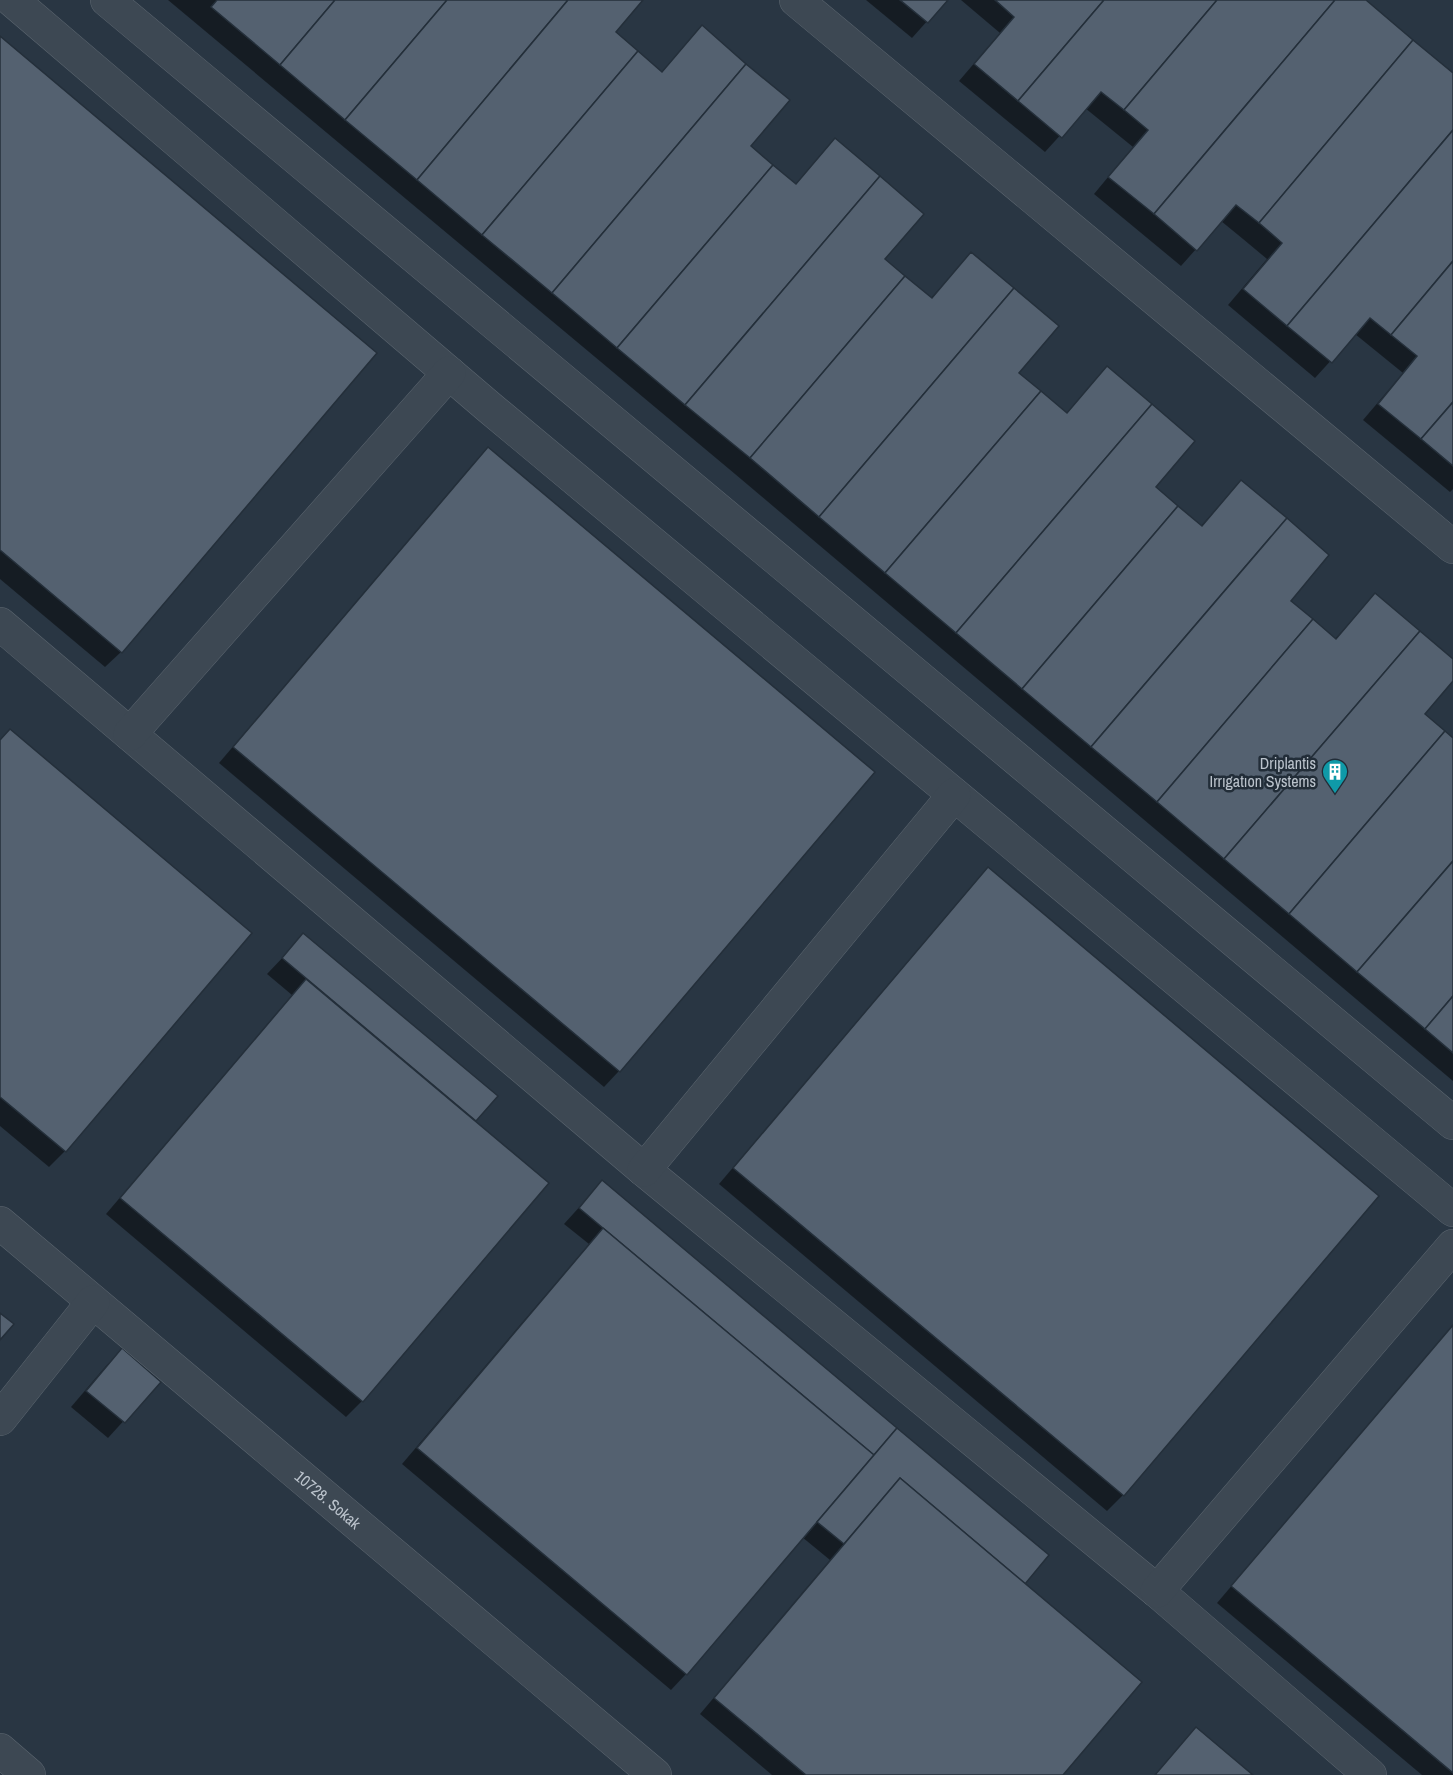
<svg xmlns="http://www.w3.org/2000/svg" width="1453" height="1775" viewBox="0 0 1453 1775" font-family="'Archivo Narrow',sans-serif">
	<rect width="100%" height="100%" fill="#293643"/>
	<g fill="#0007">
		<path d="M168,0H641L614,32L661,73L702,27L749,146L795,185L835,140L883,259L930,299L971,254L1017,373L1066,414L1107,368L1154,487L1200,527L1241,482L1289,601L1334,640L1375,595L1453,661V678L1423,714L1453,739V1081L735,474Z"/>
		<path d="M866,0H946L912,38Z"/>
		<path d="M961,0H1364L1453,75V489L1450,492L1363,420L1403,373L1355,334L1315,378L1228,305L1267,259L1243,239L1221,221L1181,266L1094,194L1133,147L1085,108L1045,152L959,81L1000,33Z"/>
		<path d="M0,38L121,652L105,667L0,579Z"/>
		<path d="M488,449L619,1071L604,1087L219,763L473,464Z"/>
		<path d="M0,741L250,933L65,1151L49,1167L0,1126Z"/>
		<path d="M973,885L1377,1196L1123,1495L1107,1511L719,1184Z"/>
		<path d="M304,935L496,1096L474,1122L547,1183L362,1401L346,1417L106,1214L292,995L267,974Z"/>
		<path d="M602,1182L1047,1556L1023,1584L1061,1775H772L700,1714L830,1560L802,1537L686,1674L671,1690L402,1464L589,1244L564,1224Z"/>
		<path d="M1453,1325V1775H1422L1217,1603Z"/>
		<path d="M122,1350L159,1382L108,1438L71,1407L106,1366Z"/>
	</g>
	<g fill="#546170" stroke="#242f3a" stroke-width="1.5">
		<path d="M217,0H335L280,65L211,7Z"/>
		<path d="M335,0H447L345,120L280,65Z"/>
		<path d="M447,0H568L417,180L345,120Z"/>
		<path d="M568,0H643L616,32L638,51L482,235L417,180Z"/>
		<path d="M900,0H948L928,23Z"/>
		<path d="M995,0H1104L1018,101L974,64L1014,17Z"/>
		<path d="M1104,0H1217L1124,110L1101,92L1062,138L1018,101Z"/>
		<path d="M1217,0H1335L1154,214L1108,177L1148,130L1124,110Z"/>
		<path d="M1335,0H1366L1413,40L1259,223L1236,205L1197,251L1154,214Z"/>
		<path d="M702,25L746,64L552,293L482,235L638,51L662,72Z"/>
		<path d="M0,36L377,353L122,653L0,550Z"/>
		<path d="M1413,40L1453,73V130L1287,326L1243,289L1282,243L1259,223Z"/>
		<path d="M746,64L790,100L751,146L773,165L617,348L552,293Z"/>
		<path d="M1453,130V261L1391,335L1370,318L1332,363L1287,326Z"/>
		<path d="M835,138L880,176L685,405L617,348L773,165L796,184Z"/>
		<path d="M880,176L924,214L885,259L905,276L750,458L685,405Z"/>
		<path d="M971,252L1014,288L819,517L750,458L905,276L932,298Z"/>
		<path d="M1453,261V402L1421,439L1378,404L1417,356L1391,335Z"/>
		<path d="M1014,288L1059,326L1019,373L1041,391L885,573L819,517Z"/>
		<path d="M1107,366L1152,404L956,633L885,573L1041,391L1067,413Z"/>
		<path d="M1453,402V466L1421,439Z"/>
		<path d="M1152,404L1195,441L1156,487L1178,506L1022,689L956,633Z"/>
		<path d="M488,447L875,772L620,1072L233,747Z"/>
		<path d="M1241,480L1287,518L1091,747L1022,689L1178,506L1202,526Z"/>
		<path d="M1287,518L1329,555L1291,601L1313,619L1157,802L1091,747Z"/>
		<path d="M1375,593L1420,631L1224,859L1157,802L1313,619L1336,639Z"/>
		<path d="M1420,631L1453,659V681L1425,714L1445,731L1289,914L1224,859Z"/>
		<path d="M10,729L252,933L66,1152L0,1097V740Z"/>
		<path d="M1445,731L1453,738V861L1357,972L1289,914Z"/>
		<path d="M1453,861V996L1425,1029L1357,972Z"/>
		<path d="M988,867L1379,1196L1124,1496L733,1168Z"/>
		<path d="M303,933L498,1096L476,1121L282,958Z"/>
		<path d="M306,979L549,1183L363,1402L120,1198Z"/>
		<path d="M1453,996V1053L1425,1029Z"/>
		<path d="M602,1180L897,1428L874,1455L579,1208Z"/>
		<path d="M603,1228L874,1455L687,1675L417,1448Z"/>
		<path d="M0,1313L14,1324L0,1340Z"/>
		<path d="M1453,1325V1773L1231,1586Z"/>
		<path d="M122,1348L161,1382L125,1423L86,1391Z"/>
		<path d="M897,1428L1049,1555L1025,1584L900,1478L844,1544L817,1522Z"/>
		<path d="M900,1478L1142,1682L1063,1775H806L714,1698Z"/>
		<path d="M1196,1727L1253,1775H1155Z"/>
	</g>
	<g fill="none" stroke-linecap="round" stroke-linejoin="round">
		<defs>
			<g id="minor">
				<path d="M12,0L490,408L1453,1210"/>
				<path d="M107,0L1453,1123"/>
				<path d="M796,0L1453,547"/>
				<path d="M0,624L644,1170L1157,1591L1370,1775"/>
				<path d="M130,734L449,373"/>
				<path d="M644,1170L954,795"/>
				<path id="s1" d="M0,1223L655,1775"/>
				<path d="M0,1419L93,1302"/>
				<path d="M1157,1591L1453,1246"/>
				<path d="M0,1750L29,1775"/>
			</g>
		</defs>
		<use href="#minor" stroke="#5c6670" stroke-width="34"/>
		<use href="#minor" stroke="#3d4853" stroke-width="33"/>
	</g>
	<defs>
		<symbol id="building-pin" viewBox="-11 -11 22 30"><path d="M0 17L-7.5 6A9.5 9.5 0 1 1 7.5 6Z" fill="#0f9aa8" stroke="#222d38"/><path d="M-4-6H4V6H1V3H-1V6H-4ZM-2.5-4.3h1.7v1.8h-1.7ZM.8-4.3h1.7v1.8H.8ZM-2.5-1h1.7V.8h-1.7ZM.8-1h1.7V.8H.8Z" fill="#fff"/></symbol>
	</defs>
	<g fill-rule="evenodd">
		<use href="#building-pin" x="1320" y="757" width="30" height="40"/>
	</g>
	<g text-anchor="middle" stroke-width="5" stroke-linejoin="round" paint-order="stroke">
		<g font-size="16" fill="#bbc3cc" stroke="#222d38" text-anchor="end">
			<text x="1316" y="769">Driplantis<tspan x="1316" dy="18">Irrıgatıon Systems</tspan></text>
		</g>
		<g font-size="16" fill="#bbc3cc" stroke="#222d38">
			<text dy="6" stroke="none"><textPath href="#s1" startOffset="429">10728. Sokak</textPath></text>
		</g>
	</g>
</svg>
